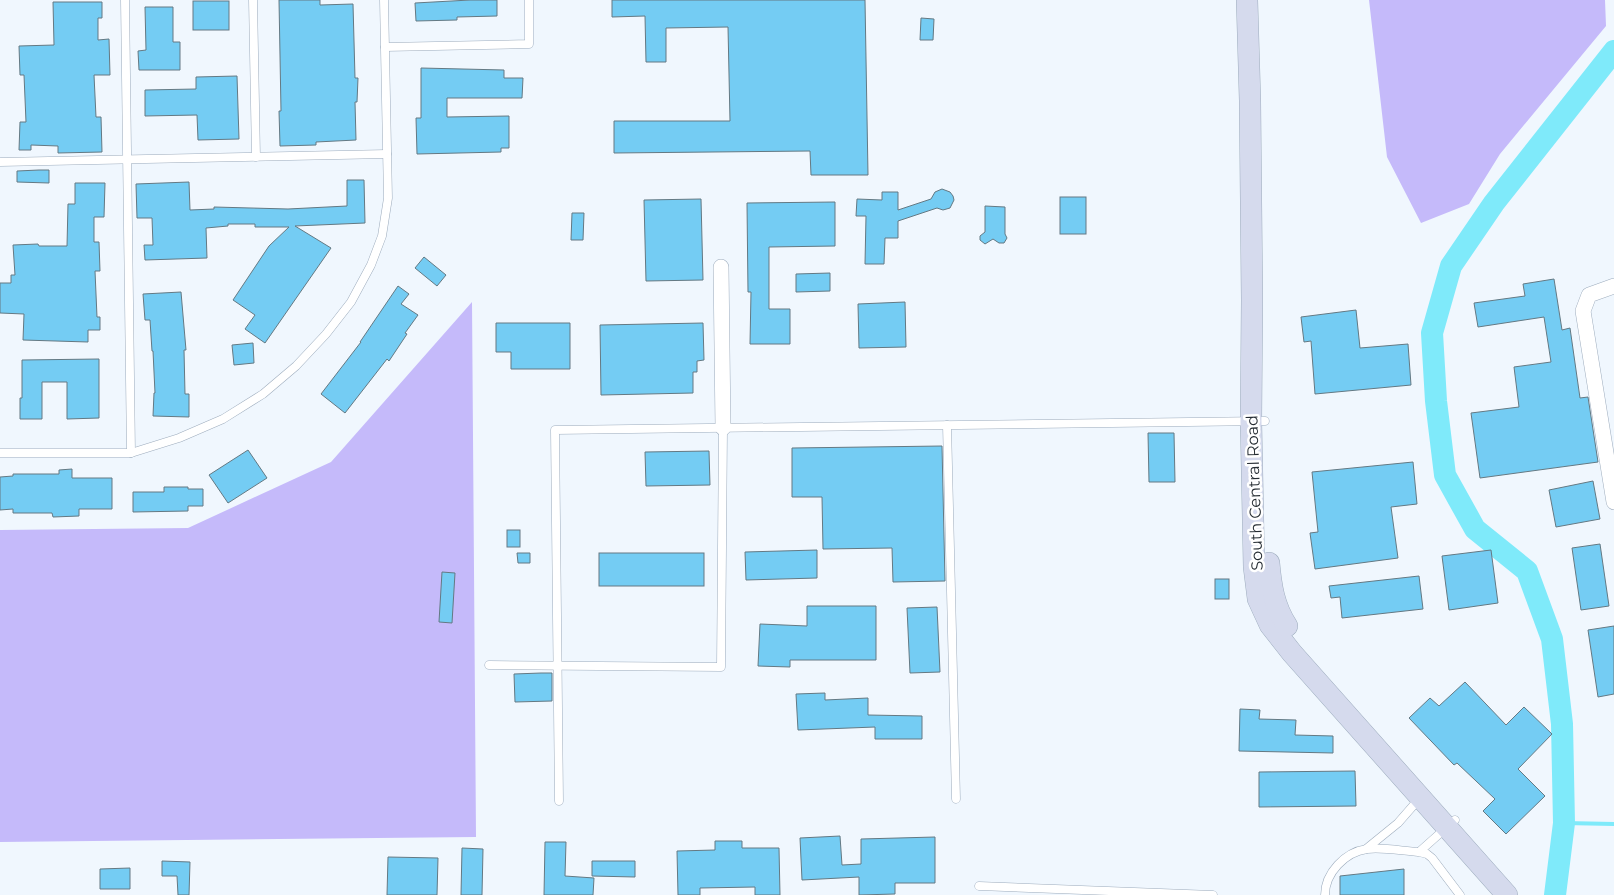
<svg xmlns="http://www.w3.org/2000/svg" width="1614" height="895" viewBox="0 0 1614 895" font-family="Montserrat,sans-serif">
	<rect width="100%" height="100%" fill="#f0f7fe"/>
	<g fill="#c5bafa">
		<path d="M1369,0H1605L1606,26L1500,154L1469,204L1421,223L1387,157Z"/>
		<path d="M472,302L476,837L0,842V530L188,528L331,462Z"/>
	</g>
	<g fill="none" stroke-linecap="round" stroke-linejoin="round">
		<path stroke="#7feafa" stroke-width="4" d="M1564,823L1614,824"/>
		<path stroke="#7feafa" stroke-width="22" d="M1555,895L1564,823L1562,724L1552,639L1527,571L1475,529L1445,475L1436,401L1432,333L1451,266L1494,203L1614,51"/>
	</g>
	<g fill="#74ccf3" stroke="#647983">
		<path d="M279,0H320V5L353,4L355,78H358L357,102H355L356,140L316,142V145L280,146L279,111H281Z"/>
		<path d="M470,0H497V16L457,17V20L416,21L415,3Z"/>
		<path d="M612,0H865L868,175H811L810,151L614,153V121H730L728,27L666,28V62H646L645,16L612,17Z"/>
		<rect x="193" y="1" width="36" height="29"/>
		<path d="M53,2H102V18H98V40L109,39L110,75H94L96,117H101L102,152L58,153V146L31,145V150H19L20,122H26L24,75H20L19,46L54,45Z"/>
		<path d="M145,7H173V42H180V70H139L138,51L146,50Z"/>
		<path d="M921,18L934,19L933,40H920Z"/>
		<path d="M421,68L504,70V78H523L522,98H447V117L509,116V148H501V152L417,154L416,118H421Z"/>
		<path d="M237,76L239,139L198,140L197,115L145,116V90L196,89V77Z"/>
		<path d="M39,170H49V183L17,182V171Z"/>
		<path d="M347,180H364L365,223L295,226L331,248L265,343L245,329L255,315L233,300L269,246L289,227H255V224H228V226L206,228L207,258L145,260L144,245H153L152,218H137L136,184L189,182L190,210L214,209V207L288,209L347,206Z"/>
		<path d="M75,183H105L104,217H94V242H99L100,271H95L97,317H100V330H88V342L23,340L24,314L0,313V283H11V275H15L13,245L38,244L39,246H67L68,204H75Z"/>
		<path d="M942,189L950,192L953,196L954,200L950,208L943,210L937,208L898,221V238H885L884,264H865L866,216H856L857,199L882,200V192H898V210L931,199L935,192Z"/>
		<rect x="1060" y="197" width="26" height="37"/>
		<path d="M701,199L703,280L646,281L644,200Z"/>
		<path d="M835,202V246L769,247V309H790V344H750L751,292H748L747,203Z"/>
		<path d="M985,206L1005,207V234L1007,238L1004,243H999L993,239L985,244L980,240V236L985,232Z"/>
		<path d="M572,213H584L583,240H571Z"/>
		<path d="M424,257L446,275L437,286L415,268Z"/>
		<path d="M830,273V291L796,292V274Z"/>
		<path d="M1554,279L1562,330L1570,328L1580,398L1588,397L1598,462L1480,478L1471,413L1519,407L1514,367L1551,362L1544,317L1478,327L1474,303L1525,296L1523,284Z"/>
		<path d="M398,286L409,294L401,304L418,315L405,333L407,334L389,361L387,359L345,413L321,394L361,342H360Z"/>
		<path d="M181,292L186,350H184L185,394H189V417L153,416L154,393H155L153,351H152L150,320H145L143,294Z"/>
		<path d="M905,302L906,347L859,348L858,304Z"/>
		<path d="M1356,310L1360,348L1408,344L1411,385L1315,394L1311,341L1304,342L1301,317Z"/>
		<path d="M496,323H570V369H511V352H496Z"/>
		<path d="M703,323L704,360L697,361V372H693V393L601,395L600,325Z"/>
		<path d="M253,343L254,363L234,365L232,345Z"/>
		<path d="M99,359V418L67,419V382H42V419H20V398H22V360Z"/>
		<path d="M1148,433H1174L1175,482H1149Z"/>
		<path d="M942,446L945,581L893,582L892,548L823,549L822,497H792V448Z"/>
		<path d="M248,450L267,478L228,503L209,475Z"/>
		<path d="M709,451L710,485L646,486L645,452Z"/>
		<path d="M1413,462L1417,504L1391,507L1398,558L1315,569L1310,533L1318,532L1312,472Z"/>
		<path d="M72,469V478H112V509H79V516L53,517L52,513H13V509L0,510V477L13,476V474H59V470Z"/>
		<path d="M1593,481L1600,519L1556,527L1549,490Z"/>
		<path d="M164,487H188V489H203V506H188V511L133,512V492H164Z"/>
		<rect x="507" y="530" width="13" height="17"/>
		<path d="M1600,544L1609,606L1581,610L1572,548Z"/>
		<path d="M817,550V578L746,580L745,552Z"/>
		<path d="M1491,550L1498,603L1449,610L1442,556Z"/>
		<path d="M517,553H530V563H518Z"/>
		<rect x="599" y="553" width="105" height="33"/>
		<path d="M442,572L455,573L452,623L439,622Z"/>
		<path d="M1419,576L1423,609L1342,618L1340,597L1331,598L1329,586Z"/>
		<rect x="1215" y="579" width="14" height="20"/>
		<path d="M807,606H876V660H790V667L758,666L760,624L807,626Z"/>
		<path d="M937,607L940,672L910,673L907,608Z"/>
		<path d="M1614,626V694L1598,697L1588,630Z"/>
		<path d="M541,673H552V701L515,702L514,674Z"/>
		<path d="M1465,682L1506,725L1524,707L1552,734L1518,769L1545,796L1506,834L1483,811L1495,799L1457,763L1454,765L1409,718L1430,698L1439,706Z"/>
		<path d="M825,693V700L868,698V715L922,716V739H875V727L798,730L796,694Z"/>
		<path d="M1240,709L1260,710L1259,719L1296,720L1295,735L1333,736V753L1239,751Z"/>
		<path d="M1355,771L1356,806L1259,807V772Z"/>
		<path d="M840,836L842,865L861,864V839L935,837V883H895V894L859,895V877L802,880L800,838Z"/>
		<path d="M715,841H742V848H779L780,895H755V887L700,888V895H678L677,851L715,850Z"/>
		<path d="M545,842H566L565,876L594,878L593,895H544Z"/>
		<path d="M462,848L483,849L482,895H461Z"/>
		<path d="M388,857L438,858L437,895H387Z"/>
		<path d="M162,861L190,862L189,895H178L177,876H162Z"/>
		<path d="M592,861H635V877L592,876Z"/>
		<path d="M130,868V889H100V869Z"/>
		<path d="M1404,869V895H1340V876Z"/>
	</g>
	<g fill="none" stroke-linecap="round" stroke-linejoin="round">
		<defs>
			<g id="lane">
				<path d="M125,0L131,453"/>
				<path d="M253,0L256,157"/>
				<path d="M385,47L529,44V0"/>
				<path d="M0,162L387,154"/>
				<path d="M947,425L956,799"/>
				<path d="M0,453H131L179,438L223,419L263,394L296,366L326,334L351,302L371,265L382,236L388,198L384,0"/>
				<path d="M489,665L721,667L723,428"/>
				<path d="M559,801L555,430L1265,421"/>
				<path d="M1366,849L1398,823L1419,799"/>
				<path d="M1419,852L1455,820"/>
				<path d="M979,886L1213,895"/>
				<path d="M1325,895C1325,873 1345,852 1367,849C1383,847 1402,851 1419,852L1427,854L1432,858L1460,895"/>
			</g>
			<g id="street">
				<path d="M721,267L723,428"/>
				<path d="M1614,286L1589,295L1583,311L1614,502"/>
			</g>
			<g id="secondary">
				<path d="M1247,0L1250,101L1252,300L1251,421L1254,567L1258,599L1270,625L1292,653L1507,895"/>
				<path d="M1269,563C1271,586 1274,606 1287,626"/>
			</g>
		</defs>
		<use href="#lane" stroke="#9dacbd" stroke-width="9"/>
		<use href="#street" stroke="#9dacbd" stroke-width="16"/>
		<use href="#secondary" stroke="#9dacbd" stroke-width="22"/>
		<use href="#lane" stroke="#fff" stroke-width="8"/>
		<use href="#street" stroke="#fff" stroke-width="15"/>
		<use href="#secondary" stroke="#d5daed" stroke-width="21"/>
	</g>
	<g text-anchor="middle" stroke-width="5" stroke-linejoin="round" paint-order="stroke">
		<g font-size="16" fill="#252c32" stroke="#fff">
			<text transform="translate(1254 493) rotate(-92)" y="6">South Central Road</text>
		</g>
	</g>
</svg>
